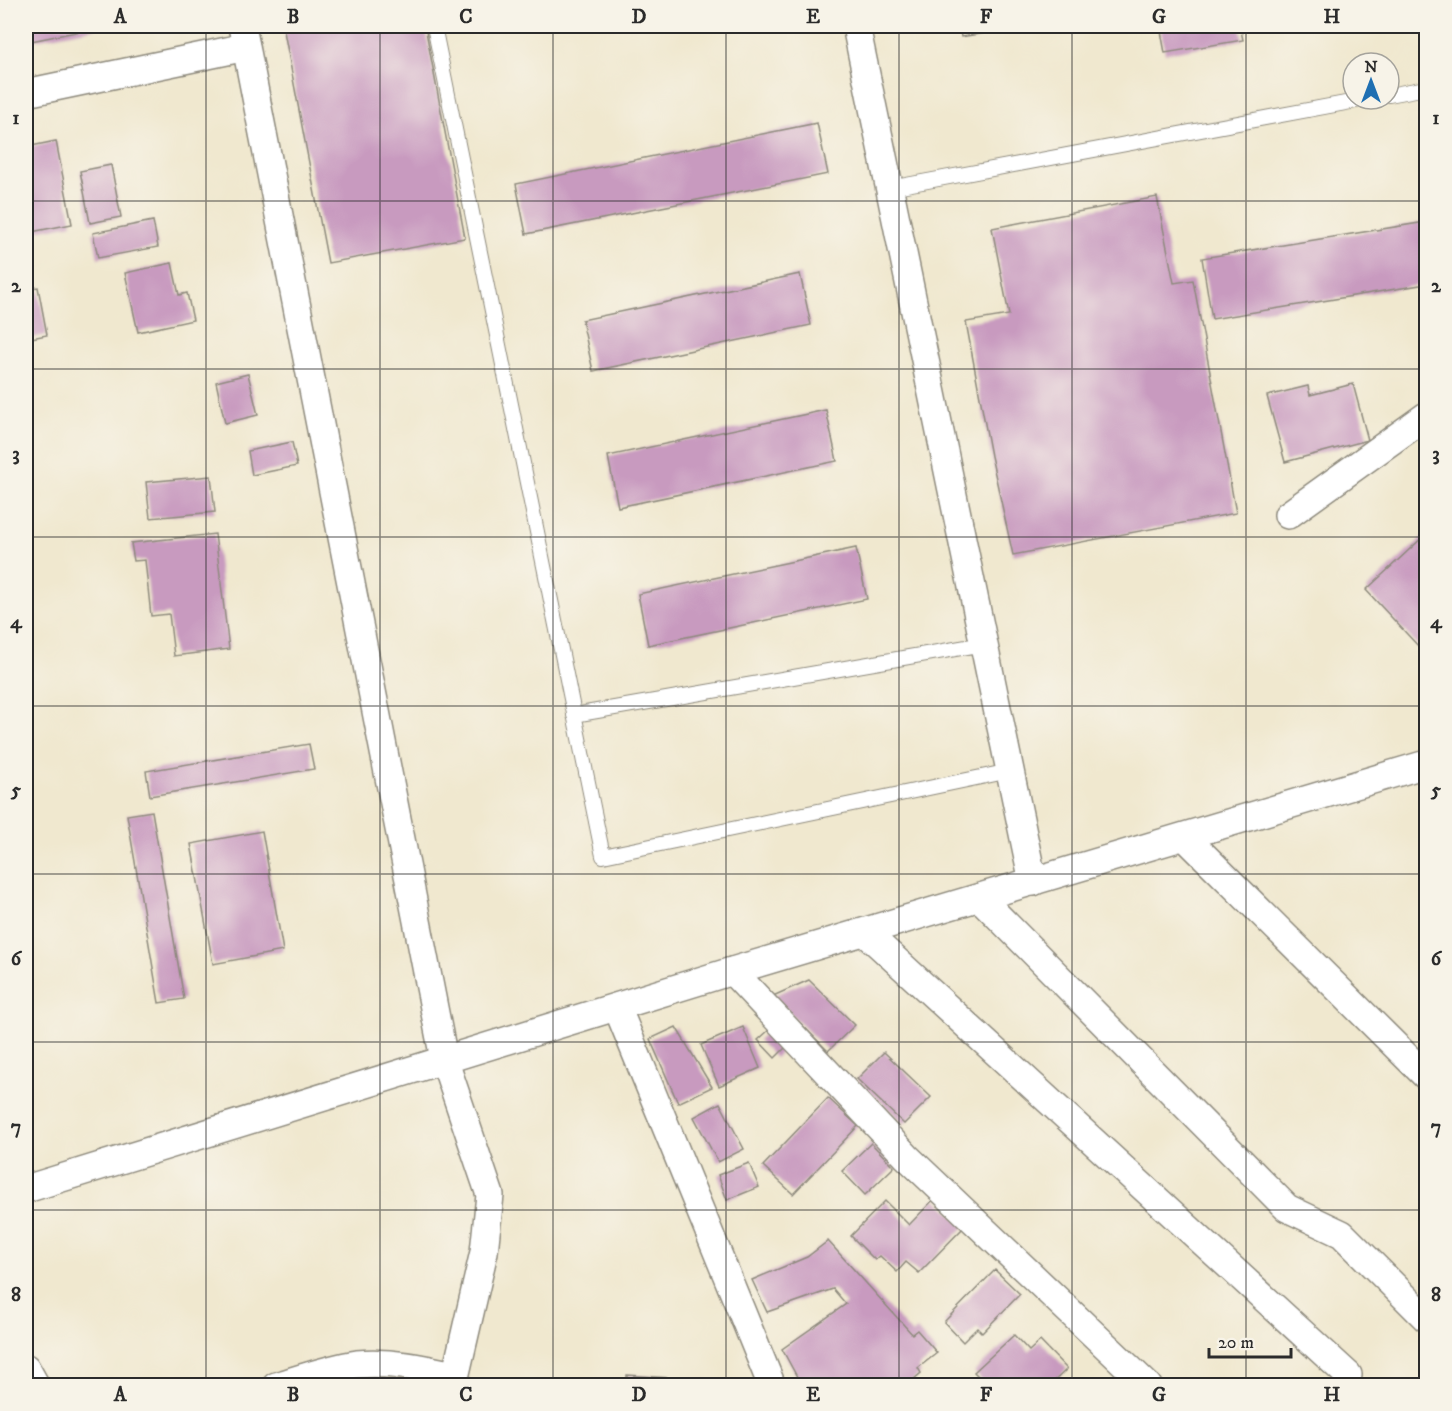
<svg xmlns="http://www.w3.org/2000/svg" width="1452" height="1411" viewBox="0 0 1452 1411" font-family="'IM FELL DW Pica',serif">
	<rect width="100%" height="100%" fill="#f7f3e8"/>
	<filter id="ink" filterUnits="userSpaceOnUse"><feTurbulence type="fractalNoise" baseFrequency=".0167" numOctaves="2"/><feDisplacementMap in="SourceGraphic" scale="12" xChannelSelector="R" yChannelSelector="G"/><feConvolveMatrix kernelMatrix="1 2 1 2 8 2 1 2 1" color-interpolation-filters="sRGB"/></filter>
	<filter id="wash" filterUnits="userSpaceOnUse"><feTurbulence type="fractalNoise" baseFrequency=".008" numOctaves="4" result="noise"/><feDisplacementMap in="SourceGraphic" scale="24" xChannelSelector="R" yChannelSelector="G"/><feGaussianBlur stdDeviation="1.35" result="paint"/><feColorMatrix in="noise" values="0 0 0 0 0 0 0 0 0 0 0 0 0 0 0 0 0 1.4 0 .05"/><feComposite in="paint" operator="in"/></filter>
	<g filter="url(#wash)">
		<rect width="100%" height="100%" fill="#f0e8cf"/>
		<g id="blocks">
			<g fill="#c89abf">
				<path d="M26,26H101V27L26,42Z"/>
				<path d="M283,26H425L465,238L328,263Z"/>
				<path d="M959,26H1023V27L961,37Z"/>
				<path d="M1160,26H1240L1243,40L1165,53Z"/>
				<path d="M817,123L828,174L526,234L516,184Z"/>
				<path d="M56,141L72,224L26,233V147Z"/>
				<path d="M111,165L121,217L90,223L80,171Z"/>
				<path d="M1157,197L1174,283L1193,280L1236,513L1013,555L991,456L966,322L1009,315L992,228Z"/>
				<path d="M153,221L158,247L98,258L93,233Z"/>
				<path d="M1426,222V284L1212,319L1202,258Z"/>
				<path d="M172,263L179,295L187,293L193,320L138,332L125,273Z"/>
				<path d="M800,274L811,325L593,371L582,320Z"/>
				<path d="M38,287L47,335L26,339V289Z"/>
				<path d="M248,374L258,415L225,423L216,382Z"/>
				<path d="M1353,384L1368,440L1285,462L1267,396L1308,386L1310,395Z"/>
				<path d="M826,410L837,461L618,507L608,456Z"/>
				<path d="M292,442L297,466L252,475L248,451Z"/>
				<path d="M211,476L215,512L150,518L146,482Z"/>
				<path d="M215,534L229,649L174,656L169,614L151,616L145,560L134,561L131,543Z"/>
				<path d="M1424,536L1426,539V642L1420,648L1366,590Z"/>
				<path d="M856,548L867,599L648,645L638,594Z"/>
				<path d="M309,744L314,769L150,796L146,771Z"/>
				<path d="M152,811L184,999L159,1003L127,815Z"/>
				<path d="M262,831L283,951L213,964L191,844Z"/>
				<path d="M809,980L855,1025L828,1051L773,996Z"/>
				<path d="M676,1027L712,1087L678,1103L650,1039Z"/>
				<path d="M743,1027L760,1068L719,1086L701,1045Z"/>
				<path d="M769,1030L786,1047L775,1058L758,1040Z"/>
				<path d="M884,1052L931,1097L904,1124L857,1079Z"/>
				<path d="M828,1098L858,1126L793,1194L763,1166Z"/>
				<path d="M720,1103L744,1149L718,1162L694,1117Z"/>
				<path d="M871,1143L894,1167L865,1195L842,1171Z"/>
				<path d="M749,1163L759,1187L727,1200L718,1175Z"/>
				<path d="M935,1198L965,1226L919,1273L906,1262L897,1272L880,1256L875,1260L851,1236L885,1201L909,1225Z"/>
				<path d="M828,1241L912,1334L917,1330L937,1353L918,1368L921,1373L906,1386H802L782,1349L846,1304L833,1289L767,1312L752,1280L807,1257Z"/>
				<path d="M995,1270L1020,1294L982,1333L977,1328L963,1342L944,1322Z"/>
				<path d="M1014,1335L1029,1351L1040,1341L1067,1369L1049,1386H988L974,1372Z"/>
				<path d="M627,1375L746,1383V1386H627Z"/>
			</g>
		</g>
	</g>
	<g filter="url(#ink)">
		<use href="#blocks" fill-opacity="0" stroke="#8e8a7d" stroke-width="1.5"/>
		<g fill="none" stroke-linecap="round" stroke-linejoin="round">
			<defs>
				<g id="lane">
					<path d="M434,26L603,856L1010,771"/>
					<path d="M1389,95L1426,88"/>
					<path d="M890,188L1367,99"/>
					<path d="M574,715L984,644"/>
				</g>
				<g id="street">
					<path d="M242,26L444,1059L490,1195L484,1252L453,1386"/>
					<path d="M856,26L1033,882"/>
					<path d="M26,93L246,47"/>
					<path d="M1288,515L1426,416"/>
					<path d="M1185,837L1426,1076"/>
					<path d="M980,898L1287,1208L1342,1234L1426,1318"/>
					<path d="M865,932L1348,1375"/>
					<path d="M732,971L907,1157L1148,1386"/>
					<path d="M617,1007L772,1386"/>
					<path d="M26,1189L732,971L1426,764"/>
					<path d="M26,1368L36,1386"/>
					<path d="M276,1386C302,1378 329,1368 357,1364C390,1361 423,1368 454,1375"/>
				</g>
			</defs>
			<use href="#lane" stroke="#8e8a7d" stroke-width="16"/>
			<use href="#street" stroke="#8e8a7d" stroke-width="30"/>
			<use href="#lane" stroke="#fff" stroke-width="14"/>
			<use href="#street" stroke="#fff" stroke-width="27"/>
		</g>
	</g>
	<path fill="none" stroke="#2b2b2b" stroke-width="1.5" stroke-opacity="0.55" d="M206,26V1386M380,26V1386M553,26V1386M726,26V1386M899,26V1386M1072,26V1386M1246,26V1386M26,201H1426M26,369H1426M26,537H1426M26,706H1426M26,874H1426M26,1042H1426M26,1210H1426"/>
	<rect width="1452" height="1411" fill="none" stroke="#f7f3e8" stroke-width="66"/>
	<g transform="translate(1371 81)"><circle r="28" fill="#f7f3e8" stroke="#a5a39c" stroke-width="1.5"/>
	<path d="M0-4.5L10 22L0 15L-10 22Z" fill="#1f6fb2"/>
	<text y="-9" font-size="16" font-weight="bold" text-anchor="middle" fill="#2b2b2b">N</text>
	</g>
	<path d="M1209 1348v9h82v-9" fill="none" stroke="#2b2b2b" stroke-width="3"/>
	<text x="1218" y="1348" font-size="18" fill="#2b2b2b" stroke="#f7f3e8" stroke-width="4.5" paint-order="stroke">20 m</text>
	<rect x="33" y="33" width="1386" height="1345" fill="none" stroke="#2b2b2b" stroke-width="2"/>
	<g font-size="20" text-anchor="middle" font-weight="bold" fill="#2b2b2b">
		<text x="120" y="23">A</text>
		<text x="293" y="23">B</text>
		<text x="466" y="23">C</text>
		<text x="639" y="23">D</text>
		<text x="813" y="23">E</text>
		<text x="986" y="23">F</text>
		<text x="1159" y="23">G</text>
		<text x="1332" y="23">H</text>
		<text x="16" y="124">1</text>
		<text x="1436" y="124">1</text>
		<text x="16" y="292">2</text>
		<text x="1436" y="292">2</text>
		<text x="16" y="460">3</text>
		<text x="1436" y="460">3</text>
		<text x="16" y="628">4</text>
		<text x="1436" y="628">4</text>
		<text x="16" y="796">5</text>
		<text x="1436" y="796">5</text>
		<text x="16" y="965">6</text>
		<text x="1436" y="965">6</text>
		<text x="16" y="1133">7</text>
		<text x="1436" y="1133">7</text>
		<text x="16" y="1301">8</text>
		<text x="1436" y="1301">8</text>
		<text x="120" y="1401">A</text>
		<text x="293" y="1401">B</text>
		<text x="466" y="1401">C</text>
		<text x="639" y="1401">D</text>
		<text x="813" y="1401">E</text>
		<text x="986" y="1401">F</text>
		<text x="1159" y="1401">G</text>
		<text x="1332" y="1401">H</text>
	</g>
</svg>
